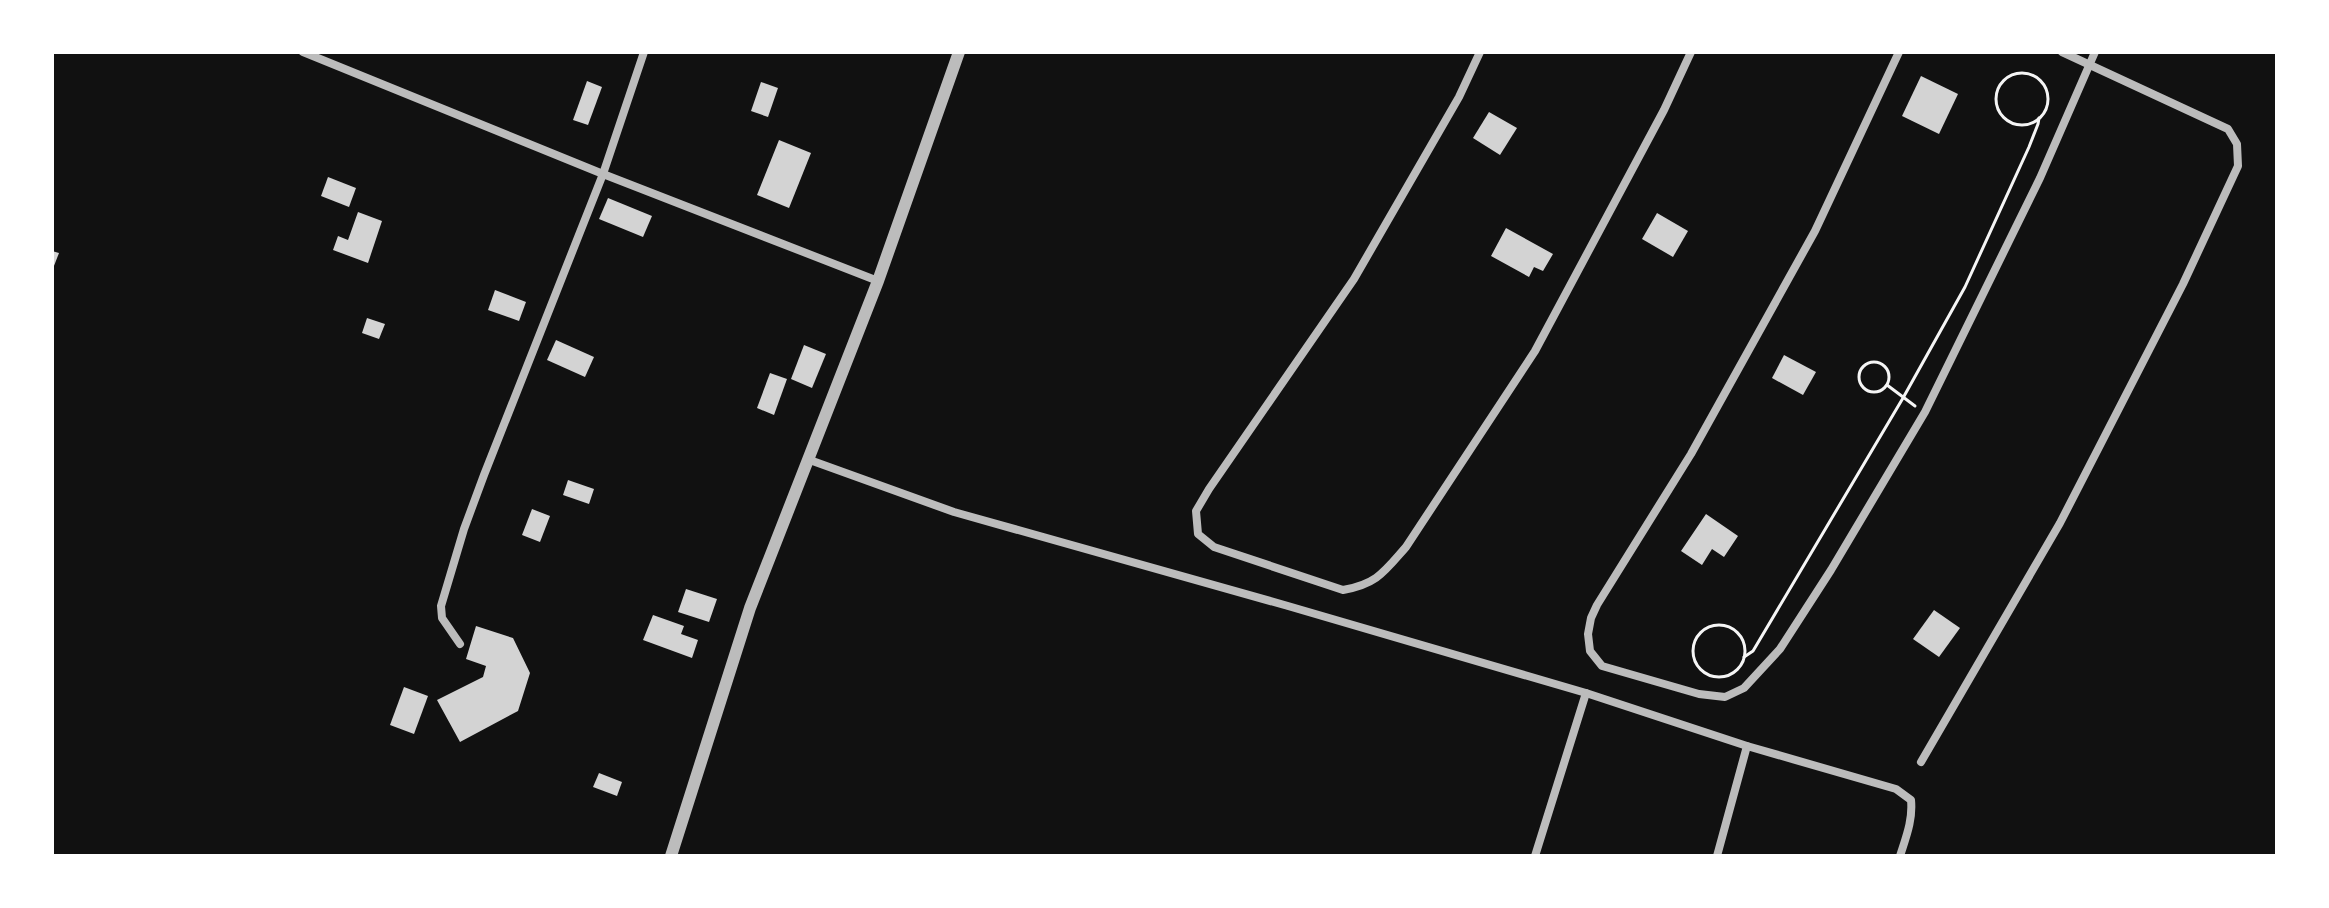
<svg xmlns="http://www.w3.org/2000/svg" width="2329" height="908" viewBox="0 0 2329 908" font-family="'IBM Plex Sans',sans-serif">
	<rect width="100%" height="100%" fill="#111"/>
	<g fill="#d3d3d3">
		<path d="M1921,76L1958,94L1939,134L1902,116Z"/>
		<path d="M587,81L602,87L588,125L573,120Z"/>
		<path d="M761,82L778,88L768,117L751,111Z"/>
		<path d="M1489,112L1517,128L1500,155L1473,138Z"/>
		<path d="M779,140L811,153L789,208L757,195Z"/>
		<path d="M328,177L356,188L349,207L321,196Z"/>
		<path d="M608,198L652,216L643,237L599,219Z"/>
		<path d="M358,212L382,221L368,263L333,250L338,236L348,240Z"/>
		<path d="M1657,213L1688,231L1673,257L1642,239Z"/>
		<path d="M1506,228L1553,254L1543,271L1534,267L1529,277L1491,256Z"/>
		<path d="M52,251L59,253L52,271Z"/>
		<path d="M495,290L526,302L519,321L488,310Z"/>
		<path d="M367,318L385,324L379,339L362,333Z"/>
		<path d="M556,340L594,357L585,377L547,360Z"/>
		<path d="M804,345L826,354L812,388L791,379Z"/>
		<path d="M1784,355L1816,372L1803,395L1772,378Z"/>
		<path d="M770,373L787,379L774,415L757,408Z"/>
		<path d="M568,480L594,489L589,504L563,495Z"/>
		<path d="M532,509L550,516L540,542L522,535Z"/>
		<path d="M1706,514L1738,536L1724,557L1712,549L1702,565L1681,551Z"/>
		<path d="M686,589L717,599L709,622L678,612Z"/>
		<path d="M1934,610L1960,628L1939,657L1913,639Z"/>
		<path d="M653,615L684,626L681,634L698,640L692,658L643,640Z"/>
		<path d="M476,626L513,638L530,673L518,711L460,742L437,700L483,677L486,666L466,659Z"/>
		<path d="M404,687L428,696L414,734L390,725Z"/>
		<path d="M599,773L622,782L617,796L593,787Z"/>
	</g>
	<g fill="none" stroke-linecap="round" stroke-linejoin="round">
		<g stroke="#f5f5f5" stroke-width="3">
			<circle cx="2022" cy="99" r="26"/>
			<circle cx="1874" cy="377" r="15"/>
			<path d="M1887,385L1915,406"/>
			<circle cx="1719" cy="651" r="26"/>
			<path d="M1744,657L1753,651L1903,398L1965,287L2029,147L2038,124L2039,118"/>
		</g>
		<g stroke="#bcbcbc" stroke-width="8">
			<path d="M303,52L603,174L878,281"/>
			<path d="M1480,52L1459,97L1354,279L1209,489L1196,511L1198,534L1214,547L1343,590C1377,584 1384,572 1406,547L1535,351L1664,110L1691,52"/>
			<path d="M1899,52L1815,231L1691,454L1597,605L1591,618L1588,634L1590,651L1602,666L1699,694L1725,697L1744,688L1780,649L1831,570L1925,412L2040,178L2095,52"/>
			<path d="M807,459L954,512L1288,606L1586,693L1747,746L1896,789L1911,800C1913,820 1906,837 1900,856"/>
			<path d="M460,644L442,618L441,606L464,529L484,475L603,174L644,52"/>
			<path d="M1921,762L2060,523L2183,284L2238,166L2237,144L2228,129L2062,52"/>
			<path d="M1535,856L1586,693"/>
			<path d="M1717,856L1747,746"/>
		</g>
		<path stroke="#bcbcbc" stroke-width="12" d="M671,856L750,608L878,281L959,52"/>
	</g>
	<rect width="2329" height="908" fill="none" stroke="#ffffff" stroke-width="108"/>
</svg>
